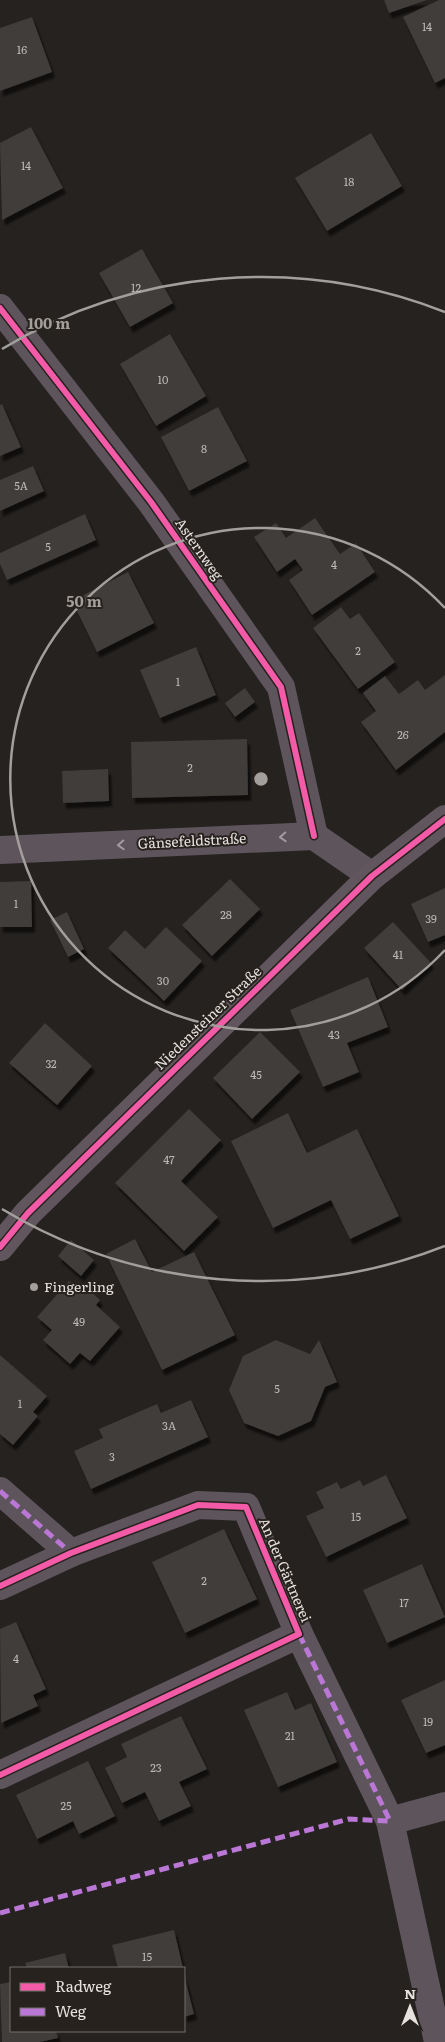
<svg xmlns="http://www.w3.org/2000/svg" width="445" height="2042" viewBox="0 0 445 2042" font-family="Literata,serif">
	<defs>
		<filter id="shadow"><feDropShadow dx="3" dy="5.5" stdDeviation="1" flood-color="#0009"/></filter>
	</defs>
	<rect width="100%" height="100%" fill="#252220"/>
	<g fill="#3f3c3b" filter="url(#shadow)">
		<path d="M384,0H427L389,13Z"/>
		<path d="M439,0H445V78L435,83L403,17Z"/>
		<path d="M32,17L52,72L0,91V28Z"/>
		<path d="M31,127L63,188L2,220L0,143Z"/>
		<path d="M371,133L402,186L327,231L295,178Z"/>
		<path d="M142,249L173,303L130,327L99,273Z"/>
		<path d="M170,334L206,396L156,426L120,364Z"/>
		<path d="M2,404L21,447L0,456V405Z"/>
		<path d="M218,407L247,461L189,491L161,437Z"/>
		<path d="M33,466L44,491L0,511V480Z"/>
		<path d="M85,514L96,540L7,580L0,564V553Z"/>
		<path d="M315,518L340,554L356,543L375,572L312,615L289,580L303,570L295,559L277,572L254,537L276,523L286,538Z"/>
		<path d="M128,572L154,623L97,652L72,601Z"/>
		<path d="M341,607L350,619L359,613L395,662L358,689L313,628Z"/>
		<path d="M196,647L216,695L160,718L140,670Z"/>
		<path d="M445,675V732L396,770L361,722L376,711L363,693L385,676L399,694L418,680L425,690Z"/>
		<path d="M245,688L255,702L235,717L225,703Z"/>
		<path d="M247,739L248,795L132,798L131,742Z"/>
		<path d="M108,769L109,801L63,803L62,771Z"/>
		<path d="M230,879L260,909L212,956L182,925Z"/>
		<path d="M31,881L32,927H0V882Z"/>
		<path d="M445,888V935L428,942L411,904Z"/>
		<path d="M67,912L84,949L68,957L50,920Z"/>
		<path d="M393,922L431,963L402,990L364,948Z"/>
		<path d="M166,927L202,961L164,1001L108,948L125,930L145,949Z"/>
		<path d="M368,977L388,1027L347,1043L359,1072L323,1087L290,1010Z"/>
		<path d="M45,1023L92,1066L57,1105L9,1063Z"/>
		<path d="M260,1032L300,1072L252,1119L213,1078Z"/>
		<path d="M189,1109L221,1140L181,1181L218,1217L184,1251L115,1183Z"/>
		<path d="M288,1113L307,1153L357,1129L399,1216L350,1239L331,1200L273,1228L231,1141Z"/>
		<path d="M135,1239L152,1272L194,1252L235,1335L162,1370L106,1254Z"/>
		<path d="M71,1240L94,1260L81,1276L58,1256Z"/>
		<path d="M69,1281L79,1290L84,1285L100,1300L96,1305L120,1327L90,1361L80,1353L70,1364L43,1340L52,1330L37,1317Z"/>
		<path d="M276,1340L310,1354L319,1340L337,1382L325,1387L311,1421L278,1436L244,1423L229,1390L243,1356Z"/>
		<path d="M0,1355L47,1396L33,1412L38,1416L13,1445L0,1434Z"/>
		<path d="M191,1400L208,1437L91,1489L74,1451L103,1438L99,1429L157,1404L161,1413Z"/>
		<path d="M386,1475L407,1518L326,1557L306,1516L324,1508L316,1492L337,1482L341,1489L360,1480L363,1486Z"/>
		<path d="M224,1529L257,1599L185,1633L152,1562Z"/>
		<path d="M422,1564L445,1617L387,1643L363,1590Z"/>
		<path d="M16,1622L46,1689L33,1695L38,1706L1,1723L0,1629Z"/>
		<path d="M445,1680V1745L426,1753L401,1700Z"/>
		<path d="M287,1692L295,1710L311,1703L337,1762L278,1787L244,1710Z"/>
		<path d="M181,1716L207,1769L179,1782L191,1806L159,1821L145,1792L122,1803L105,1768L127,1757L121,1744Z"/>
		<path d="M88,1761L115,1816L79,1834L73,1821L37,1839L16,1795Z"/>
		<path d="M174,1930L183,1968H118L112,1945Z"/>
		<path d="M65,1953L69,1968H27L25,1963Z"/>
		<path d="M184,1975L194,2014L184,2017Z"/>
		<path d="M11,1982V2031H56L58,2038L40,2042H2L0,1984Z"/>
	</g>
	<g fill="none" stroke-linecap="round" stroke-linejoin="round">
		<g stroke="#5e555c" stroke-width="28">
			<path d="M0,308L151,502L281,687L314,836"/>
			<path d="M0,850L314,836L372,876"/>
			<path d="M0,1491L71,1553"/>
			<path d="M0,1586L71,1553L198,1505L246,1507L299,1634L0,1775"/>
			<path d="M299,1634L390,1821"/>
			<path d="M438,2042L390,1821L445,1806"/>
		</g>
		<path stroke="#61565d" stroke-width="28" d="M0,1247L28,1213L372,876L445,819"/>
		<g stroke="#ba77d6" stroke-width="5" stroke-dasharray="10 5" stroke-linecap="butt">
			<path d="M0,1491L71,1553"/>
			<path d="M0,1913L349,1819L390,1821L299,1634"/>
		</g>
		<defs>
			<g id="cycleway">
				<path d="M0,308L151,502L281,687L314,836"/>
				<path d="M0,1247L28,1213L372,876L445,819"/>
				<path d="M0,1586L71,1553L198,1505L246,1507L299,1634L0,1775"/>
			</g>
		</defs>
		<use href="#cycleway" stroke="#27221e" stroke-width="9"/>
		<use href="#cycleway" stroke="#f35aa7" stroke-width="6"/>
	</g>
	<defs><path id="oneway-chevron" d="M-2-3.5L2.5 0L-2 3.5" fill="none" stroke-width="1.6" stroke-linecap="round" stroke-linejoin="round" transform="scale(1.25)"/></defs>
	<g stroke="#a29c9e">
		<use href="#oneway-chevron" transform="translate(283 837) rotate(177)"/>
		<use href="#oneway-chevron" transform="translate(121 845) rotate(177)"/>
	</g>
	<g fill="none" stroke="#a29f9c" stroke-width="2.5">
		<path d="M445 950A251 251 0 1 1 445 608"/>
		<path d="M445 1246A502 502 0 0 1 2 1209M2 349A502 502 0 0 1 445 312"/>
	</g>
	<circle fill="#a29f9c" stroke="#27221e" stroke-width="2" cx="34" cy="1287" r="5"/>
	<g text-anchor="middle" stroke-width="4" stroke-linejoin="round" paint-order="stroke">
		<g font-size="11" fill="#bcb8b6">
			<text x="427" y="31">14</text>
			<text x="22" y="54">16</text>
			<text x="26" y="170">14</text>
			<text x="349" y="186">18</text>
			<text x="136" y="292">12</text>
			<text x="163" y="384">10</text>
			<text x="204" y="453">8</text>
			<text x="21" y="490">5A</text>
			<text x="48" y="551">5</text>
			<text x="334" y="569">4</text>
			<text x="358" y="655">2</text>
			<text x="178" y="686">1</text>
			<text x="403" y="739">26</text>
			<text x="190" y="772">2</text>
			<text x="16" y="908">1</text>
			<text x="226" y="919">28</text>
			<text x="431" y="923">39</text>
			<text x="398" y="959">41</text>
			<text x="163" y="985">30</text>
			<text x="334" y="1039">43</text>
			<text x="51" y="1068">32</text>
			<text x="256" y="1079">45</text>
			<text x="169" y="1164">47</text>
			<text x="79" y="1326">49</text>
			<text x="277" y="1393">5</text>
			<text x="20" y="1408">1</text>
			<text x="169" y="1430">3A</text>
			<text x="112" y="1461">3</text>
			<text x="356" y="1521">15</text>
			<text x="204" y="1585">2</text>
			<text x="404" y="1607">17</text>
			<text x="16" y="1663">4</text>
			<text x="428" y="1726">19</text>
			<text x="290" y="1740">21</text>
			<text x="156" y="1772">23</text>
			<text x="66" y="1810">25</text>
			<text x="147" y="1961">15</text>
		</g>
		<g font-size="14" fill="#e6e2df" stroke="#27221e">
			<text transform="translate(199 549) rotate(55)" y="5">Asternweg</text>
			<text transform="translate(192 841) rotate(-3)" y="5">Gänsefeldstraße</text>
			<text transform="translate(208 1018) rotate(-44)" y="5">Niedensteiner Straße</text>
			<text transform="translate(285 1570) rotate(67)" y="5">An der Gärtnerei</text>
		</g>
		<g font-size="14" fill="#e6e2df" stroke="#27221e" text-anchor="start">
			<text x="44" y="1292">Fingerling</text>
		</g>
	</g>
	<circle cx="261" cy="779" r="8" fill="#a29f9c" stroke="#27221e" stroke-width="2.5"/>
	<g font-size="15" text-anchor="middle" font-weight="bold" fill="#a29f9c" stroke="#27221e" stroke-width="4" stroke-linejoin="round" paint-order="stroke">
		<text x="49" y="329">100 m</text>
		<text x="84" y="607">50 m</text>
	</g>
	<rect x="10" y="1967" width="175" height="65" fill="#27221e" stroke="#736f6b"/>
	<rect x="20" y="1983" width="25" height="8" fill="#f35aa7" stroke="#736f6b"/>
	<text x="55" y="1992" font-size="15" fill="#e6e2df">Radweg</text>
	<rect x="20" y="2008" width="25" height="8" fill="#ba77d6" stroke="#736f6b"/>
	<text x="55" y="2017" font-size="15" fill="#e6e2df">Weg</text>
	<g transform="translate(410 2007)" stroke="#27221e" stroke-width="4" paint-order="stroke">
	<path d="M0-4L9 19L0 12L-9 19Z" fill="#e6e2df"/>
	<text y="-8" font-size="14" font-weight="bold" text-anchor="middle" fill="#e6e2df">N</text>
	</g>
</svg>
